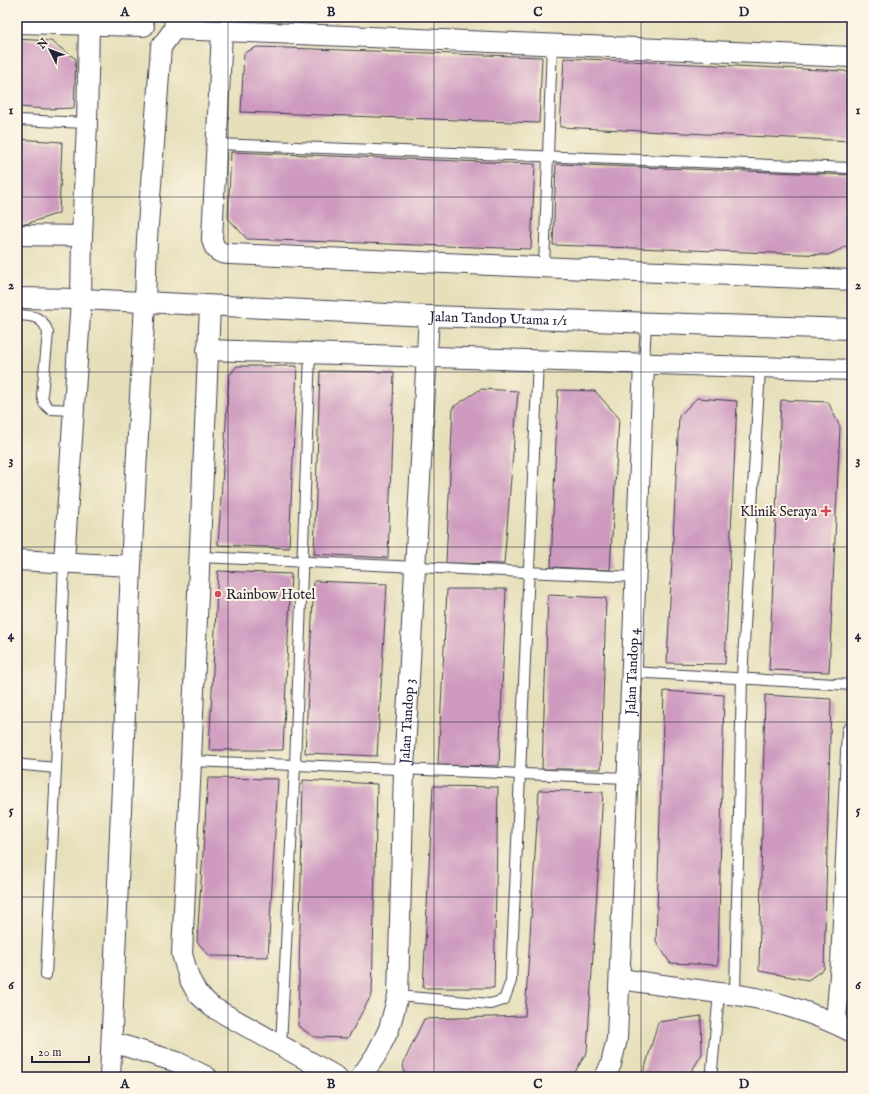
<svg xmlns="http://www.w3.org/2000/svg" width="869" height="1094" viewBox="0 0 869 1094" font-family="'IM FELL English',serif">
	<rect width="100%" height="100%" fill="#fcf5e5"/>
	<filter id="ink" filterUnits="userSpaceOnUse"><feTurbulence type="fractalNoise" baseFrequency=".025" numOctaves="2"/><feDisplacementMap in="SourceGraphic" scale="8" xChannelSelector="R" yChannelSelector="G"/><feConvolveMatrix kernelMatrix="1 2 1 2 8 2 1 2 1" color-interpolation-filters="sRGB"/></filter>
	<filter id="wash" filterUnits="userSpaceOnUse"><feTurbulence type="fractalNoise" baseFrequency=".012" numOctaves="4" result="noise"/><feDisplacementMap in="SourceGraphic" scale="16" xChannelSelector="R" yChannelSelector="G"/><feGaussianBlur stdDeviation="0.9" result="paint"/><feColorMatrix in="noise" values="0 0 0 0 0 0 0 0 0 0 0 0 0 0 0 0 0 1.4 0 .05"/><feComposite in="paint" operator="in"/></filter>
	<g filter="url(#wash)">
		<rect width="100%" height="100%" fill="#e6dfba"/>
		<g id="blocks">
			<g fill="#ce9abf">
				<path d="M17,39L51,41L76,59L74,108L48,109L17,107Z"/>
				<path d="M257,47L542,57L539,123L241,112L244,53Z"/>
				<path d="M564,58L845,71L852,76V141L560,127Z"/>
				<path d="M17,139L62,142L59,213L26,224L17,223Z"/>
				<path d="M231,152L535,164L531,249L247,239L228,218Z"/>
				<path d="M556,164L852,175V244L828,255L553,245Z"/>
				<path d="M237,366H297L289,548L218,545L229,376Z"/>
				<path d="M320,371L394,372L388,558L314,554Z"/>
				<path d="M481,389L518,391L504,564L446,563L453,407Z"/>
				<path d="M558,390L595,391L619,418L610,570L551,567Z"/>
				<path d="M697,398L737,401L725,664L667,663L679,416Z"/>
				<path d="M781,400L828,402L840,427L829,672L769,670Z"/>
				<path d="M218,571L291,574L283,750H209Z"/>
				<path d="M314,581L387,584L377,756L305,753Z"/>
				<path d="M447,589H506L499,766L438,765Z"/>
				<path d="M548,595L606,598L601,769H542Z"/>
				<path d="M664,691L724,695L718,965L670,963L656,941Z"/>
				<path d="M765,695L831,699L824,969L808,980L759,971Z"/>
				<path d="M208,778L278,779L268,957L210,956L197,942Z"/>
				<path d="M303,780L377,784L372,994L348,1038L314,1037L298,1026Z"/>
				<path d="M433,786L498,787L494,988H423Z"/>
				<path d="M539,790L603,792L587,1052L572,1077H405L403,1064L424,1019L525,1016Z"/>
				<path d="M701,1016L702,1054L688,1077H640L645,1068L658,1022Z"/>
			</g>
		</g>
	</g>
	<g filter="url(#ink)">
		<use href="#blocks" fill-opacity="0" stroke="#3f3e4e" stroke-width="1"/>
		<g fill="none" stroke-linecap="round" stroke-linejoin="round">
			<defs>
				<g id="lane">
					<path d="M17,120L87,123"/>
					<path d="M217,144L852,168"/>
					<path d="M544,267L552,44"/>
					<path d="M17,315C33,316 43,316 48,333L42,395L44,403L50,409L74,410"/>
					<path d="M644,364L646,322"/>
					<path d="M200,557L636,577"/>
					<path d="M632,672L852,685"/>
					<path d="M191,761L628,778"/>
					<path d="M17,763L24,765L56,768"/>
					<path d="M46,975L56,768L64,562"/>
					<path d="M735,994L742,678L760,368"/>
					<path d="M398,996L490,1004L504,1000L511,981L538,361"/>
					<path d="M281,1046L295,765L310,353"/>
					<path d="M710,1077L712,1070L719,993"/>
				</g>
				<g id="street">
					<path d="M17,23L144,26"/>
					<path d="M174,29L852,57"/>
					<path d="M222,31L212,239C214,250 220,254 230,254L852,280"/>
					<path d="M17,235L82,236"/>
					<path id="s1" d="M17,298L81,299L429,316L852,329"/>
					<path d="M210,306L191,761L182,954L189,978L197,993L212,1007L337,1077"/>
					<path d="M207,350L852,370"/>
					<path d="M17,560L131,566"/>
					<path d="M64,562L81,299L82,236L87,123L89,24"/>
					<path d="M620,979L719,993C763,996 814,1012 852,1032"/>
					<path d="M835,1023L836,1021L841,962L852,732"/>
					<path d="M112,1042L177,1062L207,1077"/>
					<path d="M110,1077L131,566L145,303L147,239L161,47L174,29L175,17"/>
					<path id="s2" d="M361,1077L376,1055L389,1029L398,996L404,769L429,316"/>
					<path id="s3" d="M605,1077L611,1064L617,1039L644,364"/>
				</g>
			</defs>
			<use href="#lane" stroke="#3f3e4e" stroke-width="12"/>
			<use href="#street" stroke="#3f3e4e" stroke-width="22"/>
			<use href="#lane" stroke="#fff" stroke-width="10"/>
			<use href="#street" stroke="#fff" stroke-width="20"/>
		</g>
	</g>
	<path fill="none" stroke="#22223b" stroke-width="1" stroke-opacity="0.55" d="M228,17V1077M434,17V1077M641,17V1077M17,197H852M17,372H852M17,547H852M17,722H852M17,897H852"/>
	<g fill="#d1495b" stroke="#fcf5e5" stroke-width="1.5">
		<path d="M824 505h4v4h4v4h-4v4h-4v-4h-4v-4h4z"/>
		<circle cx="218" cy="594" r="4"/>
	</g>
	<g text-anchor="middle" stroke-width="4" stroke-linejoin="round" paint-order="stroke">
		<g font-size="14" fill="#22223b" stroke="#fcf5e5">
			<text dy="5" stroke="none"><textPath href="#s1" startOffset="482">Jalan Tandop Utama 1/1</textPath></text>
			<text dy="5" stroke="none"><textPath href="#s3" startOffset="408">Jalan Tandop 4</textPath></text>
			<text dy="5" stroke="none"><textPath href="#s2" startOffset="365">Jalan Tandop 3</textPath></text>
		</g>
		<g font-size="14" fill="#22223b" stroke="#fcf5e5" text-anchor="end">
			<text x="817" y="516">Klinik Seraya</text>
			<text x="226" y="599" text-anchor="start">Rainbow Hotel</text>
		</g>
	</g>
	<rect width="869" height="1094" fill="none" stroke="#fcf5e5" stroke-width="44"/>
	<g transform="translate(50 50) rotate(312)" stroke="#fcf5e5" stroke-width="3" paint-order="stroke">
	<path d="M0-3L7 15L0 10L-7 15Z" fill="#22223b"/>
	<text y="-6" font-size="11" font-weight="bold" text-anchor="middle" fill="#22223b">N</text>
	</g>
	<path d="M32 1056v6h57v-6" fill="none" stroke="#22223b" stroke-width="2"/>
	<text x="38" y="1056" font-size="12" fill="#22223b" stroke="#fcf5e5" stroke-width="3" paint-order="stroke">20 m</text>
	<rect x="22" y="22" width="825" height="1050" fill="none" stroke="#22223b" stroke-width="1.5"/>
	<g font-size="13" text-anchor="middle" font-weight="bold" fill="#22223b">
		<text x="125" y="16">A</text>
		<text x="331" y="16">B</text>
		<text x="538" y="16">C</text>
		<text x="744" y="16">D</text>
		<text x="11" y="114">1</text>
		<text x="858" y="114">1</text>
		<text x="11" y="289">2</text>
		<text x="858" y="289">2</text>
		<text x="11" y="464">3</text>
		<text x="858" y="464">3</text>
		<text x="11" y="639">4</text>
		<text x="858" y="639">4</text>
		<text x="11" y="814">5</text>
		<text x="858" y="814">5</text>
		<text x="11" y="989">6</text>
		<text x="858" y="989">6</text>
		<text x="125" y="1088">A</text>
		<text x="331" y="1088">B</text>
		<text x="538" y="1088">C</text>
		<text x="744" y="1088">D</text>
	</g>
</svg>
